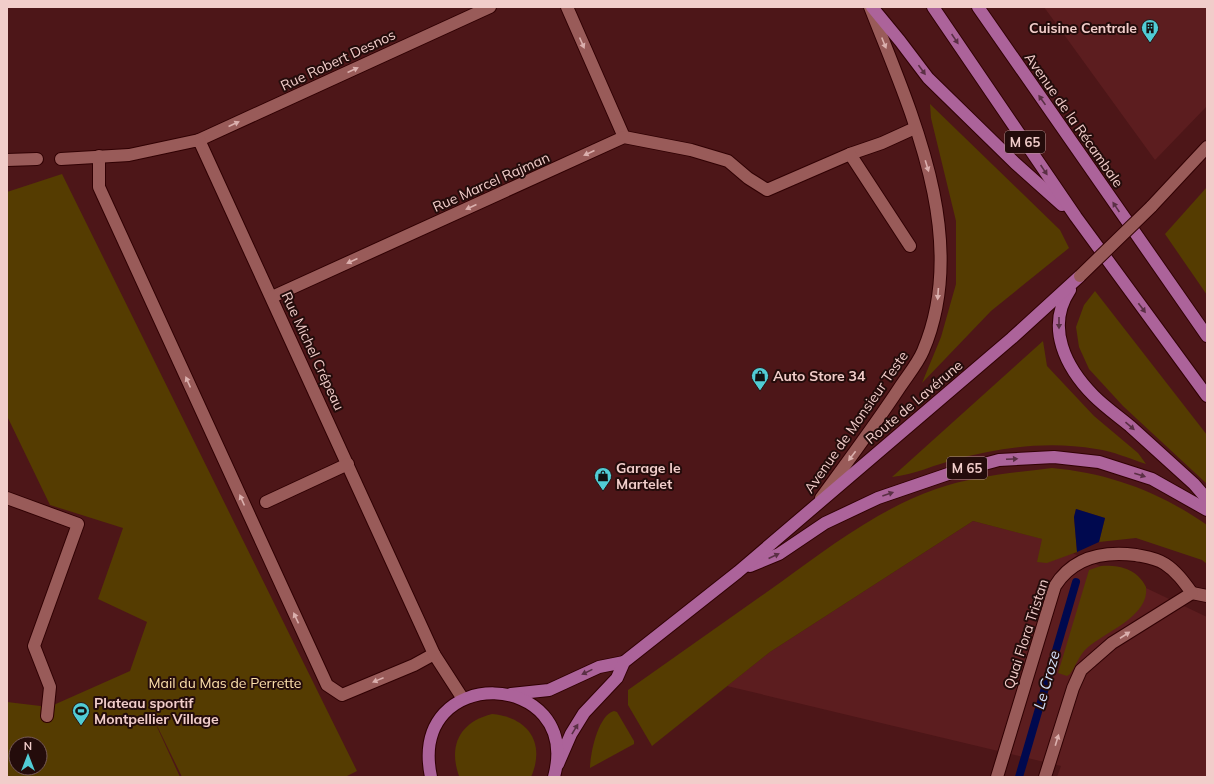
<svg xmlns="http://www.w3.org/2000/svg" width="1214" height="784" viewBox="0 0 1214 784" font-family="Mulish,sans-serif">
	<rect width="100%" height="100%" fill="#4d1618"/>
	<g fill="#5c1d1f">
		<path d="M1044,7H1207V106L1155,160Z"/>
		<path d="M973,521L1043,539L1207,617V777H1057L1061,766L727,686L770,652Z"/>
	</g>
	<g fill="#553c01" fill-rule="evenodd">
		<path d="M930,104L1060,230L1069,248L991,311L922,383L941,337L956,284V221L931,118Z"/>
		<path d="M62,174L357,771L345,777H182L147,705L180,777H7V702L49,707L130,671L147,622L98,599L123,528L50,505L7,416V192ZM16,744H40V768H16Z"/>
		<path d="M1207,187V295L1165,234Z"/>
		<path d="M1095,291L1207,435V484L1123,406L1089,369L1079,347L1076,327L1084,305Z"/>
		<path d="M1043,341L1047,366L1094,416L1138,453L1146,464C1130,459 1113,451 1096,449C1049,441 1003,447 957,459C936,464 914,475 892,477Z"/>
		<path d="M1052,468C1109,473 1160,492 1207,525V564L1202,560L1136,538L1099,542L1105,518L1076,509L1074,517L1077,552L1047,563L1037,562L1042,539L973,521L770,652L652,746L628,705V690C679,654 730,618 781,582C829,547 879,509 936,489C974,476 1012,473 1052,468Z"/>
		<path d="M1101,566C1120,565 1137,569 1146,587C1150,616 1105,632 1087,648C1079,655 1076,666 1070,674L1067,676L1058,673L1089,570Z"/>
		<path d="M614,711L617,712L634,741V744L590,768C590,754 598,715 614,711Z"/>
		<path d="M492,714C528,717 546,743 531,777L459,776C448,745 460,722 492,714Z"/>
	</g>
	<path fill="#00094f" d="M1076,509L1105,518L1099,542L1077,552L1074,517Z"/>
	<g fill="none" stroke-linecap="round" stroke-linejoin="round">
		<path stroke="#00094f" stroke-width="8" d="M1019,777L1076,582"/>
		<defs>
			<g id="minor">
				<path d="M567,7L624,137"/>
				<path d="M199,140L490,7"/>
				<path d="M850,154L882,143L915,128"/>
				<path d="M99,156V187L327,685L342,695L414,665L434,654"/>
				<path d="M61,159L129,155L199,140L434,654L463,699"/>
				<path d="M7,160L37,159"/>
				<path d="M1151,207L1207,147"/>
				<path d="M272,297L624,137L691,150L728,161L748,178L767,190L850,154L910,246"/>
				<path d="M7,498L78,524L34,646L50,687L47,716"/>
				<path d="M821,498C848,461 875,425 900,387C908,375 918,363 923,351C971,239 911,112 870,7"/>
				<path d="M266,502L348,464"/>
				<path d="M1192,593L1207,596"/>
				<path d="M997,777L1055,586C1073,557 1104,551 1136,555C1146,557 1156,558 1165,564C1176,571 1184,582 1192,593"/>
				<path d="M1045,777L1073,688L1081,670L1112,643L1192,593"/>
			</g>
			<g id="major">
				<path d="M872,7L900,41L928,78L1015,163L1062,205"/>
				<path d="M933,7L1076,217L1207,396"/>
				<path d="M978,7L1207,336"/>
				<path d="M1070,290C1045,327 1066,368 1094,396C1105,407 1118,416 1130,426C1151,445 1172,464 1194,484L1207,499"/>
				<path d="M750,566L779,554L825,523L878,498L951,473L999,460L1054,457L1099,462L1152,479L1207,510"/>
				<path d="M511,694L549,690L599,667L624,662"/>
				<path d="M558,764L571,734L584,713L617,678L624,662L738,572L1012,338L1080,276"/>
				<path d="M431,777C407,662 583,669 554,777"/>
			</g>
		</defs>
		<use href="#minor" stroke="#300003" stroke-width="14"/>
		<use href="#major" stroke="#300003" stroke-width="14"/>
		<use href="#minor" stroke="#995b59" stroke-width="12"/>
		<use href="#major" stroke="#ac639a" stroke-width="12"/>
		<defs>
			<path id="minor-bridge" d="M1080,276L1151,207"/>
		</defs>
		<use href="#minor-bridge" stroke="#300003" stroke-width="14" stroke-linecap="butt"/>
		<use href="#minor-bridge" stroke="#995b59" stroke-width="12"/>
	</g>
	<defs><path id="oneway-solid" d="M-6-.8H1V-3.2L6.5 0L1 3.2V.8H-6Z"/></defs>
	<g fill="#5a2f44">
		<use href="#oneway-solid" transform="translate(955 39) rotate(56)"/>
		<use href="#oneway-solid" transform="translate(922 70) rotate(54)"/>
		<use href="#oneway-solid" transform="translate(1042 100) rotate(-125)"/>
		<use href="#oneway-solid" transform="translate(1044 170) rotate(56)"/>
		<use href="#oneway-solid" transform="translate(1116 207) rotate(-124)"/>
		<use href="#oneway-solid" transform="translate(1142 308) rotate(53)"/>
		<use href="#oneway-solid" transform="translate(1059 323) rotate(90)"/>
		<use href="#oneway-solid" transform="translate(1130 426) rotate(41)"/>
		<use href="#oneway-solid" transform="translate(1012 459) rotate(-3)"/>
		<use href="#oneway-solid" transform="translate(1140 475) rotate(18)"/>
		<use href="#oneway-solid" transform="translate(888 494) rotate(-19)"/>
		<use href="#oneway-solid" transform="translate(774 556) rotate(-25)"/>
		<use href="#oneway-solid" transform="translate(587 672) rotate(154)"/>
		<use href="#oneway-solid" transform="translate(575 729) rotate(-59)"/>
	</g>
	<g fill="#dbb0ae">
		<use href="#oneway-solid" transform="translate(582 43) rotate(66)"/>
		<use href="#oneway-solid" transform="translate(884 43) rotate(68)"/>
		<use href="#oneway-solid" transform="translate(353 70) rotate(-25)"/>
		<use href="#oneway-solid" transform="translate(234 124) rotate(-25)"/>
		<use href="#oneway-solid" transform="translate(589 153) rotate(156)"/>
		<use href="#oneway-solid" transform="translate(927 166) rotate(73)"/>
		<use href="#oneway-solid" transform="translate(471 207) rotate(156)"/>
		<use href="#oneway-solid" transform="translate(352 261) rotate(156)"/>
		<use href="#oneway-solid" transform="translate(938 294) rotate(94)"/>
		<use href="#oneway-solid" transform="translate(188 382) rotate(-114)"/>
		<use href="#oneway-solid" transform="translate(852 456) rotate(127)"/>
		<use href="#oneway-solid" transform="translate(242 500) rotate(-114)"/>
		<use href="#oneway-solid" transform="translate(296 618) rotate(-115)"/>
		<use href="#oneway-solid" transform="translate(1125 635) rotate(-33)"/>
		<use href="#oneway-solid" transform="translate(378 680) rotate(158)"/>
		<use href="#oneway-solid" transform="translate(1057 740) rotate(-73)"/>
	</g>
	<defs>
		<symbol id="building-pin" viewBox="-11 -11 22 30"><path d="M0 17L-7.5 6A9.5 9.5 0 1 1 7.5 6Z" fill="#51ccd5" stroke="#240c0b"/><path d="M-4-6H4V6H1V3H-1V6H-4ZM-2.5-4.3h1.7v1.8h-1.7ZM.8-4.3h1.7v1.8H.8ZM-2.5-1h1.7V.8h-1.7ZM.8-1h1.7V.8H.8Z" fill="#111"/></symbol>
		<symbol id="shop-pin" viewBox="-11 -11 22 30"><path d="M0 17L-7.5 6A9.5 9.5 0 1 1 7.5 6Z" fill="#51ccd5" stroke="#240c0b"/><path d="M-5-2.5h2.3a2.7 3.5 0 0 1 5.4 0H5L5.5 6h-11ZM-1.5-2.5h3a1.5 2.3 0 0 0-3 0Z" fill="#111"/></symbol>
		<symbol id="stadium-pin" viewBox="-11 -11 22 30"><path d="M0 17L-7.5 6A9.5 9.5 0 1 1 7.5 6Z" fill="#51ccd5" stroke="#240c0b"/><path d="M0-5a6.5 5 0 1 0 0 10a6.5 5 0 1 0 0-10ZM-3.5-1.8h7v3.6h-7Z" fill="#111"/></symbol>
	</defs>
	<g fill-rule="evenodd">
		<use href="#building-pin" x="1140" y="18" width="20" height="27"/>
		<use href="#shop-pin" x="750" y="366" width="20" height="27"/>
		<use href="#shop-pin" x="593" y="466" width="20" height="27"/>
		<use href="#stadium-pin" x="71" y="701" width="20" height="27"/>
	</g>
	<g text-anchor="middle" stroke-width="4" stroke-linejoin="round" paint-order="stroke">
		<g fill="#240c0b" stroke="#b49391" stroke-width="1">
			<rect x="1005" y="131" width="40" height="22" rx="3"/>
			<rect x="947" y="457" width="40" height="22" rx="3"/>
		</g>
		<g font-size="13" font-weight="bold" fill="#f1cdca">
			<text x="1025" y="147">M 65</text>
			<text x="967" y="473">M 65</text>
		</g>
		<g font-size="14" font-weight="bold" fill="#f1cdca" stroke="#240c0b" text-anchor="start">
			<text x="1137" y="33" text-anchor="end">Cuisine Centrale</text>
			<text x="773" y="381">Auto Store 34</text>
			<text x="616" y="473">Garage le<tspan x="616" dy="16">Martelet</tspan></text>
			<text x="94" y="708">Plateau sportif<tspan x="94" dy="16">Montpellier Village</tspan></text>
		</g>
		<g font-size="14" fill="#f1cdca" stroke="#240c0b">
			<text transform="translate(338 60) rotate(-25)" y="5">Rue Robert Desnos</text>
			<text transform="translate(1074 120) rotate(55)" y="5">Avenue de la Récambale</text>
			<text transform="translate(491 182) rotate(-24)" y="5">Rue Marcel Rajman</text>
			<text transform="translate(313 351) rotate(65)" y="5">Rue Michel Crépeau</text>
			<text transform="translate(914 402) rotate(-40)" y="5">Route de Lavérune</text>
			<text transform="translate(856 422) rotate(-55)" y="5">Avenue de Monsieur Teste</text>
			<text transform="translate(1026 634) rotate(-72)" y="5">Quai Flora Tristan</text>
		</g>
		<g font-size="14" fill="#fde0ac" stroke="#240c0b">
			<text x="225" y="688">Mail du Mas de Perrette</text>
		</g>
		<g font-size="15" font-style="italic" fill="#d6e4fd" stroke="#240c0b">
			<text transform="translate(1047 680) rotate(-74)" y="5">Le Croze</text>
		</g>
	</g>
	<rect width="1214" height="784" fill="none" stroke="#f1cdca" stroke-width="16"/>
	<g transform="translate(28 756)"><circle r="19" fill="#240c0b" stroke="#765957"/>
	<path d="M0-3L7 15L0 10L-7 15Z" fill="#51ccd5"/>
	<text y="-6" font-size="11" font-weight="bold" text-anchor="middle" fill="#f1cdca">N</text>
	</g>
</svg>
